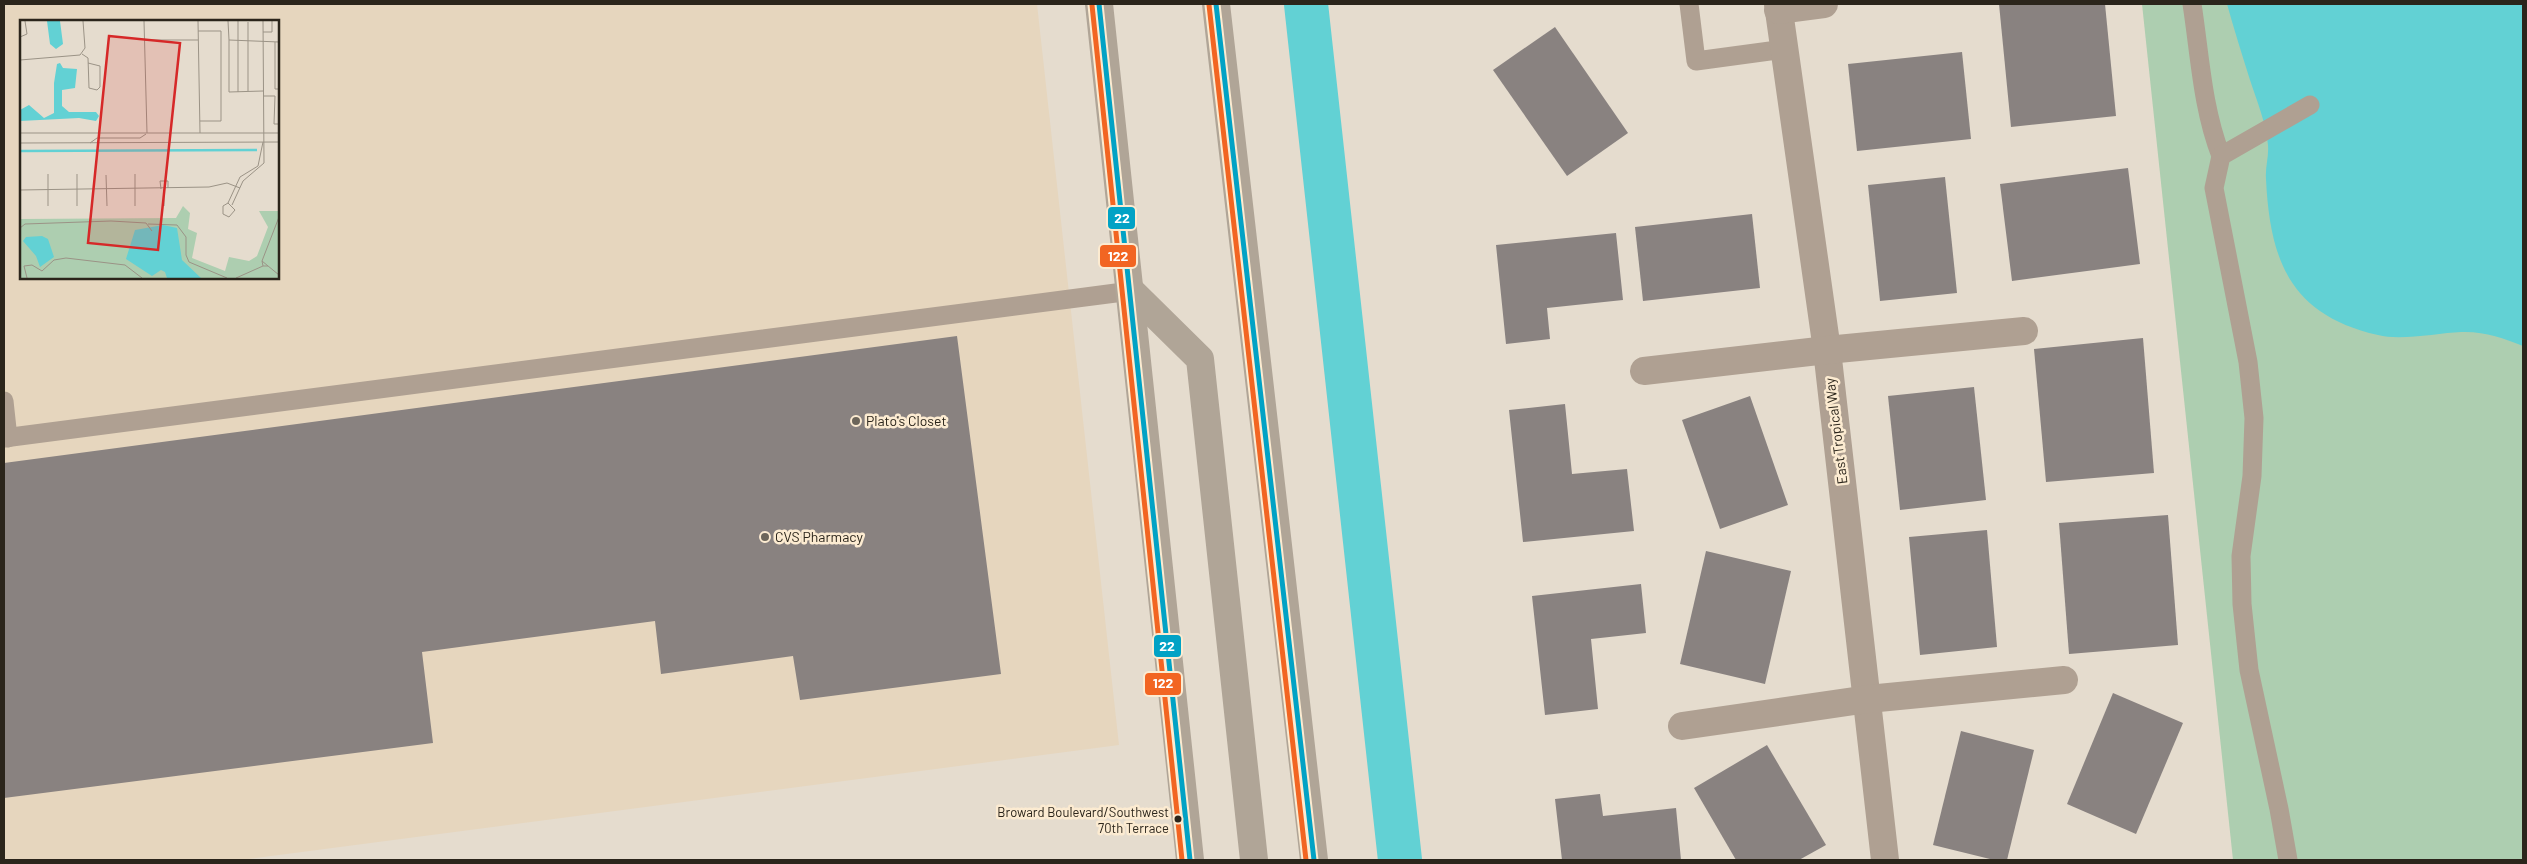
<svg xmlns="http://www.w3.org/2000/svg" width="2527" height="864" viewBox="0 0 2527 864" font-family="Barlow,sans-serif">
	<rect width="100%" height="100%" fill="#e5dcce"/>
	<path fill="#e6d6be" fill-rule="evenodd" d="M4,4H1037L1119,745L241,860H4ZM21,21H278V278H21Z"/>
	<path fill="#adceb0" d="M2142,4H2523V860H2233Z"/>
	<path fill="#62d1d4" d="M2227,4H2523V346C2503,338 2484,331 2461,332C2438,333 2400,341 2378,335C2291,315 2270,262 2266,179C2265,168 2269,157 2268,145C2266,123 2257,101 2250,80C2242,55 2234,29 2227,4Z"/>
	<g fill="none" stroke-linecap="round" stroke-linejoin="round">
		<path stroke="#62d1d4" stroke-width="44" d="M1306,4L1400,860"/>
	</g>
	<g fill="#898280">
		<path d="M1999,4H2105L2116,116L2011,127Z"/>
		<path d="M1555,27L1628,133L1567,176L1493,70Z"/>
		<path d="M1962,52L1971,139L1857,151L1848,64Z"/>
		<path d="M2128,168L2140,264L2012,281L2000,184Z"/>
		<path d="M1945,177L1957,293L1880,301L1868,185Z"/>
		<path d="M1752,214L1760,288L1643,301L1635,227Z"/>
		<path d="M1616,233L1623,300L1547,308L1550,339L1506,344L1496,245Z"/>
		<path d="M957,336L1001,674L800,700L793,656L661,674L655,621L422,652L433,743L4,798V463Z"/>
		<path d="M2143,338L2154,473L2046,482L2034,349Z"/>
		<path d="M1974,387L1986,500L1900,510L1888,396Z"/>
		<path d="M1750,396L1788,505L1720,529L1682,420Z"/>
		<path d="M1565,404L1572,474L1627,469L1634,531L1523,542L1509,410Z"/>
		<path d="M2168,515L2178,645L2069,654L2059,523Z"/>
		<path d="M1987,530L1997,647L1920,655L1909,537Z"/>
		<path d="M1706,551L1791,571L1765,684L1680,664Z"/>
		<path d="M1641,584L1646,633L1591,639L1598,709L1545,715L1532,596Z"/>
		<path d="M2113,693L2183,723L2136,834L2067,804Z"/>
		<path d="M1961,731L2034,750L2007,860H1994L1933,845Z"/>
		<path d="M1767,745L1826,845L1799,860H1736L1694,788Z"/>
		<path d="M1600,794L1603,816L1676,808L1681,860H1562L1555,799Z"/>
	</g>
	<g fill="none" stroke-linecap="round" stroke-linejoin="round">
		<g stroke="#afa092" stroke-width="19">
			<path d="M1689,4L1696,61L1784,49"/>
			<path d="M2192,4C2200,55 2202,107 2221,156"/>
			<path d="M4,401L8,438"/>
			<path d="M4,438L1131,291"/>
			<path d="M2288,860L2279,809L2249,670L2242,604L2241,556L2252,476L2254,418L2248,362L2214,188L2221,156L2310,105"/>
		</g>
		<g stroke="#afa092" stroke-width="28">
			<path d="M1778,4L1827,350L1885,860"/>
			<path d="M1778,10L1824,4"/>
			<path d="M1644,371L1827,350L2024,331"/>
			<path d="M1682,726L1868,699L2064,680"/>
		</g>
		<g stroke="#b0a597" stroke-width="28">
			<path d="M1099,4L1190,860"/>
			<path d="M1216,4L1314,860"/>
			<path d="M1131,291L1200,359L1254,860"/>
		</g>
		<defs>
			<g id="bus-1">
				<path d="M1099,4L1190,860"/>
				<path d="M1216,4L1314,860"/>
			</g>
			<g id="bus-2">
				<path d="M1092,5L1182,860"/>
				<path d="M1209,5L1306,860"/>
			</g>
		</defs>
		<use href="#bus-1" stroke="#fcebd1" stroke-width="9"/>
		<use href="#bus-2" stroke="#fcebd1" stroke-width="9"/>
		<use href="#bus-1" stroke="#02a2c5" stroke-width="5"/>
		<use href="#bus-2" stroke="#f26522" stroke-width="5"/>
	</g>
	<g fill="#6c655a" stroke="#fcebd1" stroke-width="2">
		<circle cx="856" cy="421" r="5"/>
		<circle cx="765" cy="537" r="5"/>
	</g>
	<circle fill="#2b251b" stroke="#fcebd1" stroke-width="2" cx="1178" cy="819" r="4.5"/>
	<g text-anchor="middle" stroke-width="5" stroke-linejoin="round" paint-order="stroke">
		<g font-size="13" fill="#2b251b" stroke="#fcebd1" text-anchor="end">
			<text x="1169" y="817">Broward Boulevard/Southwest<tspan x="1169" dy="16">70th Terrace</tspan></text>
		</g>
		<g font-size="14" fill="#2b251b" stroke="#fcebd1" text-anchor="start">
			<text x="866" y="426">Plato's Closet</text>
			<text x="775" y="542">CVS Pharmacy</text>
		</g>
		<g font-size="14" fill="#2b251b" stroke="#fcebd1">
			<text transform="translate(1836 431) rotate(-97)" y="5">East Tropical Way</text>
		</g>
	</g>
	<g transform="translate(20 20)">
		<rect width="259" height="259" fill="#e5dcce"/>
		<path d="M163,186L170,193L168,209L177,213L172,238L205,251L209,237L229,241L237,236L248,207L239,191H259V258H0V199L156,198Z" fill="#adceb0"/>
		<path d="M27,1H40L43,24L36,29L30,24ZM40,43L43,48L57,49L55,68L42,70V86L49,92H76L79,96L76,101L59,98L0,101V90L9,85L24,98L34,93V63L37,44ZM143,205L157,208L162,240L181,258H147L145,252L141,250L132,256L106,239L115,210ZM22,216L28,219L34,237L20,247L16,236L3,221L6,217Z" fill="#62d1d4"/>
		<path fill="none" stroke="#62d1d4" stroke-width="2.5" d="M0,131L237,130"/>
		<path fill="none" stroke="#9b9386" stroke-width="1" d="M124,1L127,113M178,1L180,113M208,1L209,20M228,2V71M178,11H201V101H180M243,12H252V1M0,17L7,14L5,1M124,20H178M255,22V69H259M62,34L68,38L69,68L77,70L80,67V46L68,43M0,40L60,35L65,28L63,1M243,71L209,72V20L259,22M218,72V1M243,76H255L254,104H259M0,113H259M0,123L259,122M70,123L77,118H120L126,114M28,154V186M57,154V186M115,154V186M86,155L87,186M141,169L140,161H148V168M144,169V186M0,170L189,167L207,163L220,168M208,183L215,190L209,197L203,194V186L208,183L220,157L238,146L243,122M212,185L223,161L244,143L243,1M128,204L157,205L166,217V235L169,242L207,258M0,208L5,204L91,201L126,203L132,211M242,241L259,197M248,246H243L242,241L259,255M7,258L4,246L12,245L22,251L34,240L46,238L105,245L122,258M216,258L243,246"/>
		<path fill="#d62828" fill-opacity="0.15" stroke="#d62828" stroke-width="2.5" d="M89,16L160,23L138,230L68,223Z"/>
		<rect width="259" height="259" fill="none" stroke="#2b251b" stroke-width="2.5"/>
	</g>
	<g stroke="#fcebd1" stroke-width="2">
		<rect x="1107" y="206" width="29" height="24" rx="5" fill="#02a2c5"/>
		<rect x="1099" y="244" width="38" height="24" rx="5" fill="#f26522"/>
		<rect x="1153" y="634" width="29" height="24" rx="5" fill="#02a2c5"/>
		<rect x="1144" y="672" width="38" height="24" rx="5" fill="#f26522"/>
	</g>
	<g font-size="14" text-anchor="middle" font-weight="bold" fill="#fff">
		<text x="1122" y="223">22</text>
		<text x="1118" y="261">122</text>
		<text x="1167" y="651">22</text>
		<text x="1163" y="688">122</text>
	</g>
	<rect width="2527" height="864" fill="none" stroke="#2b251b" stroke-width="10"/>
</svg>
